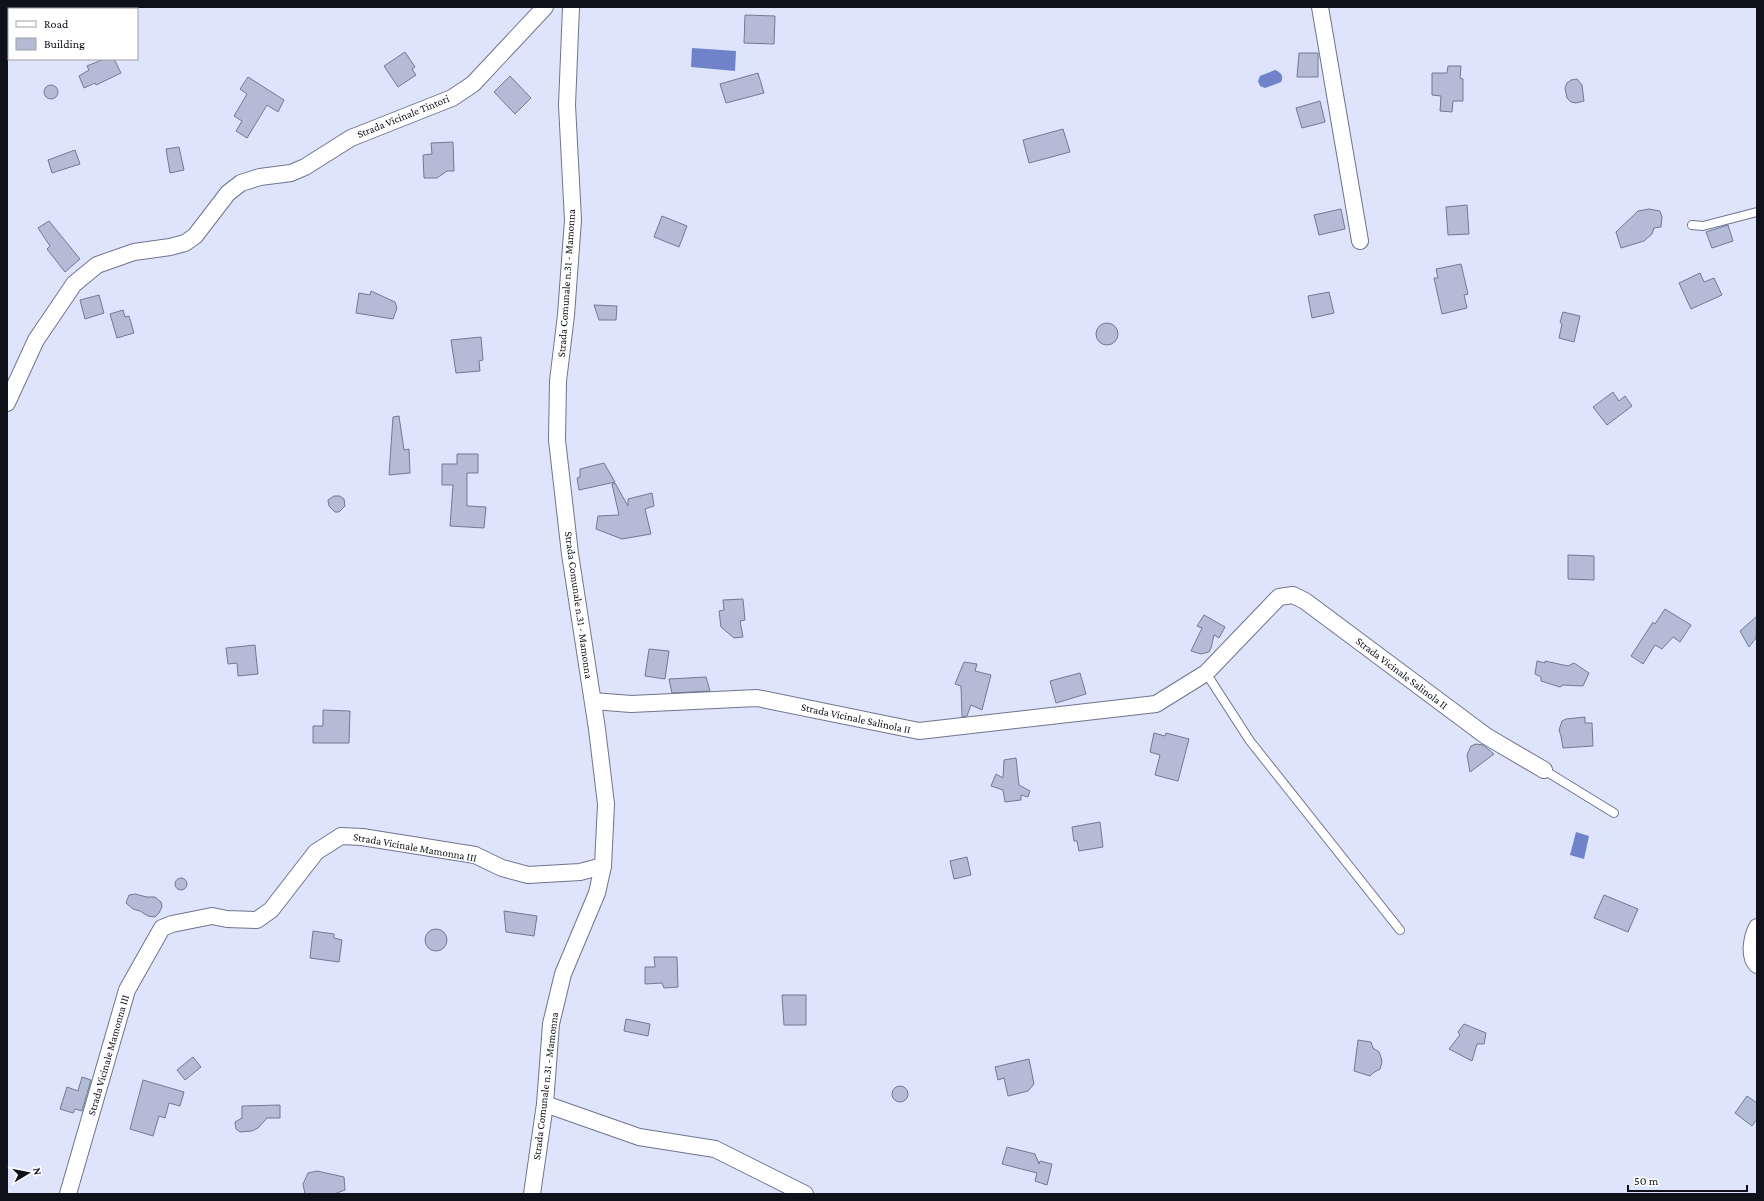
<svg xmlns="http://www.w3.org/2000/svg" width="1764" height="1201" viewBox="0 0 1764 1201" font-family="'Crimson Pro',serif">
	<rect width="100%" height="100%" fill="#dde4fb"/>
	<g fill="#7082c9">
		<path d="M692,48L736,51L735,71L691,67Z"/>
		<path d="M1275,70C1281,72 1284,77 1281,82L1265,88L1260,86L1258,81L1260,76Z"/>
		<path d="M1576,832L1589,836L1584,859L1570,855Z"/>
	</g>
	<g fill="#b3bbd7" stroke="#727992">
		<path d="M745,15L775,16L774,44L744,43Z"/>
		<path d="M405,52L415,67L412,69L416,75L398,87L384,66Z"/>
		<path d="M1299,53H1318V77H1297Z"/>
		<path d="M104,59H114L121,73L96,85L95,83L84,88L79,76L89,70L87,66Z"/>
		<path d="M1448,66H1461L1460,78L1463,79V101H1453L1452,112L1440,111L1441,96L1432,95V73H1447Z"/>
		<path d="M758,73L764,93L726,103L720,84Z"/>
		<path d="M510,76L531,98L515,114L494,92Z"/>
		<path d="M248,77L284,100L278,112L267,105L247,138L236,131L242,121L234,116L247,94L240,89Z"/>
		<path d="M1577,79L1582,85L1584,101L1576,103L1571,102L1567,98L1565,88L1567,83L1571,80Z"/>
		<circle cx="51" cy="92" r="7"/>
		<path d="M1320,101L1325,122L1302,128L1296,108Z"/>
		<path d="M1063,129L1070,152L1029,163L1023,140Z"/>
		<path d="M453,142L454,171H447L437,178H424L423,155L432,154L431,143Z"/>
		<path d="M179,147L184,170L170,173L166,149Z"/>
		<path d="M75,150L80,164L52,173L48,160Z"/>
		<path d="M1467,205L1469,234L1448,235L1446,207Z"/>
		<path d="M1341,209L1345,229L1319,235L1314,215Z"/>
		<path d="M1649,209L1660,211L1662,217L1661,227L1654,228L1652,234L1644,241L1621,248L1616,232L1638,211Z"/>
		<path d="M662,216L687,226L679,247L654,237Z"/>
		<path d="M49,221L80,259L65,272L47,249L50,246L38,228Z"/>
		<path d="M1728,225L1733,241L1712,248L1706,232Z"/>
		<path d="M1461,264L1468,294L1464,295L1467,308L1442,314L1434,278H1438L1436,269Z"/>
		<path d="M1700,273L1704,282L1714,278L1722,295L1691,309L1679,283Z"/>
		<path d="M371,291L395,302L397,308L393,319L356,313L359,293L370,295Z"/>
		<path d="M1329,292L1334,313L1312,318L1308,296Z"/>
		<path d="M99,295L104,313L85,319L80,300Z"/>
		<path d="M594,305L617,306L616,320H599Z"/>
		<path d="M123,310L125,317L129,316L134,333L117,338L110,314Z"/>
		<path d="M1563,312L1580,316L1574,342L1559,338L1562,324L1560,322Z"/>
		<circle cx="1107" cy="334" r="11"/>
		<path d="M481,337L483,360L479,361L480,371L456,373L451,340Z"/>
		<path d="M1613,392L1619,401L1625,396L1632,406L1607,425L1593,407Z"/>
		<path d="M399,416L404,450L409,449L410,473L389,475L393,417Z"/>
		<path d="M457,454H478V473H467V506L486,507L484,528L450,526L453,485H442V464H457Z"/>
		<path d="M604,463L615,482L579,490L577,478L580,477V469Z"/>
		<path d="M615,483L628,506V499L652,493L654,506L645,509L651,534L622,539L596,529L598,516L619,515L612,484Z"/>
		<path d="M334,496H340L344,499L345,506L339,512H335L329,506L328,500Z"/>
		<path d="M1568,555L1594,556V580L1568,579Z"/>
		<path d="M743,599L745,620L740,621L743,637L734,638L721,627L719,611L724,610L723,600Z"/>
		<path d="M1665,609L1691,625L1680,642L1673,637L1662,649L1655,645L1643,664L1631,656L1653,622L1655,624Z"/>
		<path d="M1204,615L1225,627L1219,638L1214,635L1211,648L1209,652L1201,654L1191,651L1202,628L1197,626Z"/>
		<path d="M1757,616L1756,638L1749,647L1740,631Z"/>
		<path d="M255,645L258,674L238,676L237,663L228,664L226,648Z"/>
		<path d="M649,649L669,651L665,679L645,676Z"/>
		<path d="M1537,661L1545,663V661L1568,666L1574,663L1589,673L1583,686L1563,685L1560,687L1541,681V677L1535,674Z"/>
		<path d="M964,662L977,664L975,671L991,675L982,710L971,705L967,716L962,717L961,686L955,684Z"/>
		<path d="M1080,673L1086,694L1056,703L1050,681Z"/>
		<path d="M706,677L710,691L672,693L669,679Z"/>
		<path d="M323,710L350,711L349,743H313V726H323Z"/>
		<path d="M1585,717V723H1592L1593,746L1563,748L1561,736L1559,730L1562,721L1566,719Z"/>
		<path d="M1154,733L1165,736L1166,733L1189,739L1178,781L1155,775L1160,755L1150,752Z"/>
		<path d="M1476,744L1483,745L1494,754L1470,772L1467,755L1471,746Z"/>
		<path d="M1016,758L1019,785L1030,791L1028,797L1021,795V800L1005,802L1003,790L991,786L996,774L1003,778L1004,760Z"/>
		<path d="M1100,822L1103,847L1079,851L1077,841H1074L1072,827Z"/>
		<path d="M967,857L971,875L954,879L950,861Z"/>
		<circle cx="181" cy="884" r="6"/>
		<path d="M135,894L147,897H155L161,902L162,907L159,913L155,917L148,916L140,911L133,909L126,903L129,895Z"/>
		<path d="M1604,895L1638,909L1628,932L1594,918Z"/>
		<path d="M504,911L537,916L534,936L506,932Z"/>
		<circle cx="436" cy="940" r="11"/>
		<path d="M313,931L334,934V938L342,940L339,962L310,958Z"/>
		<path d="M654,957H677L678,987L664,988L662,983L645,984V967H655Z"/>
		<path d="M782,995H806V1025H784Z"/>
		<path d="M626,1019L650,1024L648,1036L624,1031Z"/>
		<path d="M1464,1024L1486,1033L1484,1044H1477L1472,1061L1449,1049L1460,1035L1458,1032Z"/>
		<path d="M1358,1040L1371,1042L1373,1048L1379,1052L1381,1057L1382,1062L1380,1069L1373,1073L1370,1076L1354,1071Z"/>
		<path d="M193,1057L201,1067L185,1080L177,1070Z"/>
		<path d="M1029,1059L1034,1084L1028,1091L1008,1096L1004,1078L998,1080L995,1067Z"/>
		<path d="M82,1077L91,1080L82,1111L75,1109L73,1113L60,1109L67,1087L78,1091Z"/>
		<path d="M143,1080L184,1092L180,1106L169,1103L165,1118L159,1116L153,1136L130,1129Z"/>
		<circle cx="900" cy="1094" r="8"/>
		<path d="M1747,1096L1757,1103V1119L1752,1126L1735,1113Z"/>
		<path d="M280,1105V1118H267L258,1128L252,1131L240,1132L236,1129L235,1122L242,1118V1106Z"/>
		<path d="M1007,1147L1035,1154L1039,1164L1040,1161L1052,1164L1047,1185L1035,1181L1037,1173L1002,1164Z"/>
		<path d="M317,1171L344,1177L345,1190L334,1194H305L303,1184L308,1173Z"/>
	</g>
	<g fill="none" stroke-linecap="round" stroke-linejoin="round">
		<defs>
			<g id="lane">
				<path d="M1692,225L1703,226L1757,212"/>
				<path d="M1206,673L1250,741L1400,930"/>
				<path d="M1544,770L1614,813"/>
			</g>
			<g id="street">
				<path d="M1320,7L1360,241"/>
				<path d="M7,403L36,340L74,284L97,265L134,252L170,247L185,243L195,236L228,193L241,183L260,177L291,173L305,167L351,138L452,98L473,84L545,7"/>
				<path d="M593,701L631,704L757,698L919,731L1156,704L1206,673L1279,597L1293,595L1305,601L1486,736L1544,770"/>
				<path d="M1757,927C1752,937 1748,956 1757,965"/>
				<path d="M545,1104L639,1137L715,1149L805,1194"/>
				<path d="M68,1194L127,990L162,928L172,924L212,916L227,919L257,920L271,910L316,852L341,836L362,837L475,855L502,868L528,875L580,872L603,866"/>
				<path d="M532,1194L545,1104L551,1024L563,974L597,893L603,866L606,804L597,729L570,554L557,440L558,381L566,315L573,220L567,105L571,7"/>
			</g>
		</defs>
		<use href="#lane" stroke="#6e758e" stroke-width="10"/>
		<use href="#street" stroke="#6e758e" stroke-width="18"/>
		<use href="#lane" stroke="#fff" stroke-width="8"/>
		<use href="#street" stroke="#fff" stroke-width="16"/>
	</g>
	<g text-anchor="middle" stroke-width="3" stroke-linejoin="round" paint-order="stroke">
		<g font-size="11" fill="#0e101a" stroke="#fff">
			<text transform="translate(403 116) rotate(-22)" y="4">Strada Vicinale Tintori</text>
			<text transform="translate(566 283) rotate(-86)" y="4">Strada Comunale n.31 - Mamonna</text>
			<text transform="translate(579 605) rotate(82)" y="4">Strada Comunale n.31 - Mamonna</text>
			<text transform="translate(1402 673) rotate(37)" y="4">Strada Vicinale Salinola II</text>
			<text transform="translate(856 718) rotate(12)" y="4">Strada Vicinale Salinola II</text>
			<text transform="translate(415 847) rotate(10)" y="4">Strada Vicinale Mamonna III</text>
			<text transform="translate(108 1055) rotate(-74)" y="4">Strada Vicinale Mamonna III</text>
			<text transform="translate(545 1086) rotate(-83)" y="4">Strada Comunale n.31 - Mamonna</text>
		</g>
	</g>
	<rect width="1764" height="1201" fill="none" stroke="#0e101a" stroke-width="16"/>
	<rect x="8" y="8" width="130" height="52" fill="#ffffff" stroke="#9f9fa3"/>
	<rect x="16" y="21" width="20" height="6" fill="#ffffff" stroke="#9f9fa3"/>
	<text x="44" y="28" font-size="12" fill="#0e101a">Road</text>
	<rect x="16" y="38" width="20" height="12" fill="#b3bbd7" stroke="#9f9fa3"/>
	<text x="44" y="48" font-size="12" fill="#0e101a">Building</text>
	<g transform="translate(28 1173) rotate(80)" stroke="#ffffff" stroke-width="3" paint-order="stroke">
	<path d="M0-3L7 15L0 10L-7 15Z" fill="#0e101a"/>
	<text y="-6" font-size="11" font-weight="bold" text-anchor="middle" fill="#0e101a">N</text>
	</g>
	<path d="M1628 1185v6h119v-6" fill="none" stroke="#0e101a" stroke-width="2"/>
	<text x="1634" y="1185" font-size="12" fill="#0e101a" stroke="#ffffff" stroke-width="3" paint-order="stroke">50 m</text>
</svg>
